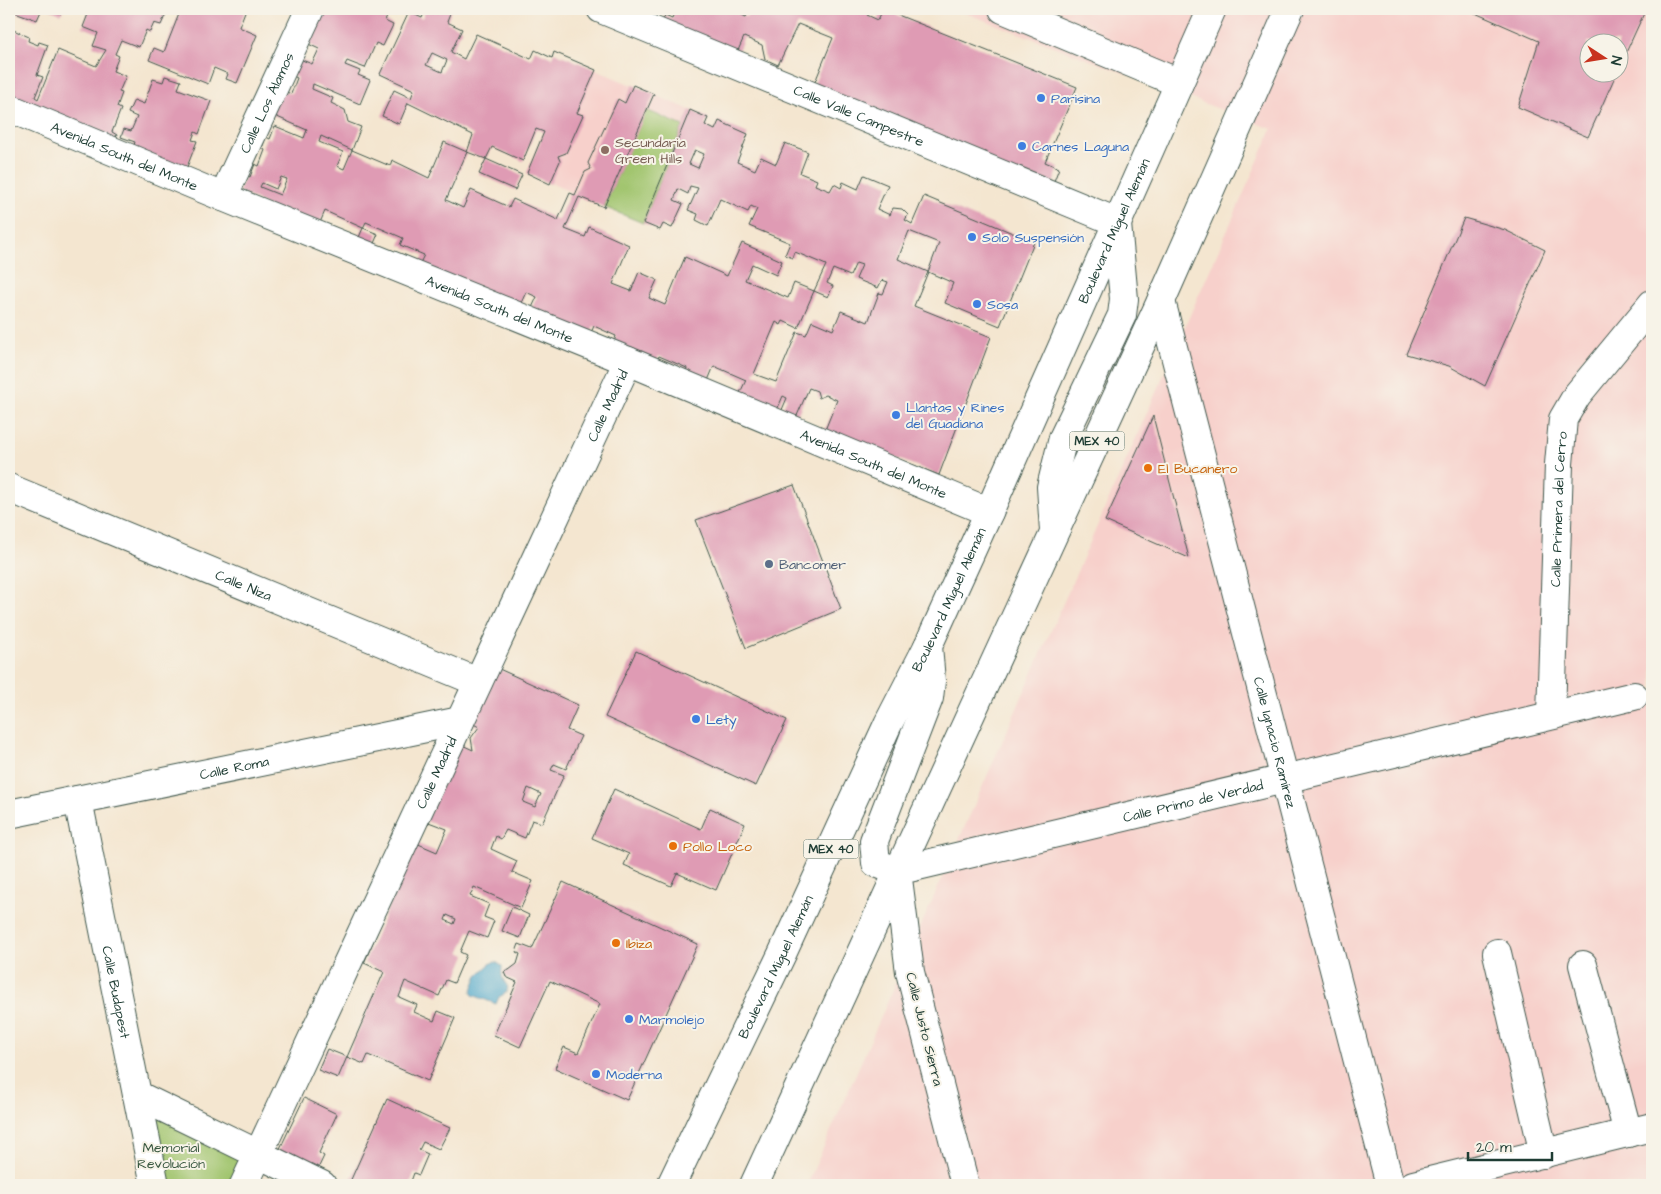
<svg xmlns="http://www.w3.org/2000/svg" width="1661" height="1194" viewBox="0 0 1661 1194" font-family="'Architects Daughter',sans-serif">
	<rect width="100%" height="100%" fill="#f7f3e8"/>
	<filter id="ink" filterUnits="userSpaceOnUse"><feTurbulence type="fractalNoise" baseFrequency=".02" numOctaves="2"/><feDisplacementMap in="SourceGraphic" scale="10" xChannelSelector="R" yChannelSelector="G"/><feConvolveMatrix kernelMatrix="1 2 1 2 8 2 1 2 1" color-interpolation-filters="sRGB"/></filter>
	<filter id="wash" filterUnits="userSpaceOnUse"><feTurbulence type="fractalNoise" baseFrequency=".0096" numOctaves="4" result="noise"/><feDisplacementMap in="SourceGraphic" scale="20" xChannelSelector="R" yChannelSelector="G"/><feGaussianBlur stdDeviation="1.12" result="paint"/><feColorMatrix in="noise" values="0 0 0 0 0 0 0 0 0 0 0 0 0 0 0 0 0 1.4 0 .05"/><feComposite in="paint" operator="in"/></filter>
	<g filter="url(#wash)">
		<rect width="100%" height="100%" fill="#f4e6d0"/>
		<g fill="#f7d0cb" fill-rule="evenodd">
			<path d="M955,9H1652V1185H807L1272,129ZM1588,42H1618V72H1588Z"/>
			<path d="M575,61L690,110L643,223L527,173Z"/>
		</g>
		<g fill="#a1c56e" stroke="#608151">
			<path d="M646,110L683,126L643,223L604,207Z"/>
			<path d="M133,1105L250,1162L240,1185H146Z"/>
		</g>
		<path fill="#4ca6ca" stroke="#36727f" d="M496,962L502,966C502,970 501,975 503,979C506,986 510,985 506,993L499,997L496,1004L473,995L471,992L478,975L491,963Z"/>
		<g id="blocks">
			<g fill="#df9bb4" fill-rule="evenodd">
				<path d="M13,9H42L37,20L12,11Z"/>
				<path d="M49,9H63L61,14Z"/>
				<path d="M90,9H168L161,25L154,23L150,32L146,30L139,47L121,40L115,54L119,56L113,71L126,76L119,92L122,93L117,107L121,109L112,132L117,135L111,151L9,111V28L29,37L28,41L38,45L39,42L48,45L37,75L43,77L35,97L38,99L58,50L96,66L106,50L93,46L98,33L83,27Z"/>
				<path d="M181,9H246L239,27L257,35L237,83L226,79L228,74L214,68L208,84L149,60L154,48L164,52Z"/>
				<path d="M314,9H391L385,21L393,25L383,46L376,43L365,68L347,61L345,65L360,71L358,75L370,80L360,104L313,84L312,89L333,98L331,103L345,110L348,122L361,127L352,150L390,166L392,160L429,178L444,142L467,152L473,135L408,103L399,124L382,116L394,90L411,98L414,90L380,74L409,12L422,18L426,9H452L447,22L462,29L451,52L464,59L476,34L531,59L535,50L552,58L554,52L596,70L577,113L583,115L566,153L558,156L560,161L550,184L527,173L544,132L536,129L523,161L492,147L486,159L467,152L446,200L463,208L471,190L509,207L513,199L558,220L570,193L575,195L585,172L591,169L588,163L618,99L625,103L633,85L654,94L604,207L579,197L565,229L585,237L589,227L629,245L613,284L631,291L639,272L657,280L649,298L665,305L685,257L727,276L742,243L782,261L776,275L752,264L745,280L788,298L794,283L814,291L826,265L795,252L793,258L785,255L790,243L749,226L757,209L751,206L748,212L720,199L708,226L696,220L698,214L688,210L698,188L690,186L688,194L678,189L674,200L683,204L672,228L663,224L660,230L643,223L690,110L708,118L705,125L715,130L719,121L748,134L737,162L755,170L761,157L776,164L785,143L808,152L800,173L817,180L815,185L830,191L834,184L841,188L843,182L858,189L864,175L888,185L877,209L890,215L893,208L902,209L908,215L905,220L912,224L924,196L1034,242L1000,326L945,303L953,283L928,272L939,243L909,231L898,259L928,272L914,306L991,337L939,475L825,430L837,400L826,395L819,398L817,391L809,388L796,418L781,412L787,398L783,396L777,410L739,395L746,380L714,366L707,383L685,373L687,368L659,356L655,366L612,347L616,336L594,326L588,339L529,314L537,297L526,292L518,310L419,265L424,255L400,245L403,238L366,222L363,228L325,211L316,232L239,191L246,175L250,177L255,164L259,166L265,150L262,148L266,137L270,139L275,126L304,138L307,130L268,113L278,88L291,94L297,78L286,72L292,56L312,64L319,49L300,40ZM432,53L447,60L442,72L426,65ZM321,136L352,150L344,169L337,166L343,152L319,142ZM695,150L704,154L698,168L689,164ZM281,177L287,179L280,195L260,187L262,183L276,189ZM856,263L862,265L856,279L878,288L882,280L888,282L883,294L879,293L868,322L841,311L833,330L812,321L806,335L797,332L776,382L754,374L776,322L781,325L783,321L798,328L814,291L828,297L833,286L827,283L833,269L850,276Z"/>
				<path d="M676,9H740L738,13L746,17L750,9H769L781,14L784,9H793L803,13L805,9H869L867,15L878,20L883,9L1077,87L1045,162L1059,168L1051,189L810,94L833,38L798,24L778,65L765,59L762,45L744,37L736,55L660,28L665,15L672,18Z"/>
				<path d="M1466,9H1646L1618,70V42H1588V72H1617L1588,137L1518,107L1539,41Z"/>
				<path d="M165,76L181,81L178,89L211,101L199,134L195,132L192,140L197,141L187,167L131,154L135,142L121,137L124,129L131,131L137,117L128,113L134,100L144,104L153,79L163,82Z"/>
				<path d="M486,159L522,175L515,190L479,174Z"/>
				<path d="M1464,218L1505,230L1545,250L1485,386L1449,366L1406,354Z"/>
				<path d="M363,228L378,234L372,248L357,242Z"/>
				<path d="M1153,416L1189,558L1105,521Z"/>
				<path d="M794,485L841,609L746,648L696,520Z"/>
				<path d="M636,651L787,720L756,786L605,717Z"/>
				<path d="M497,668L578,705L567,730L581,736L566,769L554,764L551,770L564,775L542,823L532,820L525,838L506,830L501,839L496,836L491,849L517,861L512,872L533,881L521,908L474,887L470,896L489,904L484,917L494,921L487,938L469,931L460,952L466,955L454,983L446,980L439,996L405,981L399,997L417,1005L414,1012L434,1021L438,1011L455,1018L428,1081L368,1055L364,1064L347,1057L338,1078L318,1070L327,1049L347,1057L384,972L364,963L416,843L437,852L447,829L426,821L460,744L473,750L471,738L479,727L470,722ZM528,788L541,794L535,807L523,802ZM447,915L456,919L454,924L445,920Z"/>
				<path d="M614,789L701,829L710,808L745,824L716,890L677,873L671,886L624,865L629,854L592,838Z"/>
				<path d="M563,882L698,944L627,1100L555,1068L564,1047L578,1053L600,1004L550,981L520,1047L494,1035L517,982L506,977L504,972L509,970L517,964L520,954L516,952L519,944L532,949Z"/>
				<path d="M512,907L529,915L520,938L502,931Z"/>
				<path d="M304,1098L337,1114L319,1153L324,1156L314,1177L275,1159Z"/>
				<path d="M387,1099L450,1128L439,1149L423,1142L419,1150L428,1154L419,1175L414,1173L410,1184L413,1185H352L349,1184Z"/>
			</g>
		</g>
	</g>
	<g filter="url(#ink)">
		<use href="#blocks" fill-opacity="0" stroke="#3f564b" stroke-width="1"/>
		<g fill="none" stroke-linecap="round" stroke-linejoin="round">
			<defs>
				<g id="minor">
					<path id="s1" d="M601,9L1117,222"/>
					<path d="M1003,9L1179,83"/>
					<path id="s2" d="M9,108L223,197L628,361L989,512"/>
					<path id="s3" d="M223,197L310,9"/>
					<path id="s4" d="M1161,301L1390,1185"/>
					<path id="s5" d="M9,488L478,682"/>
					<path id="s6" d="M1551,715L1559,464L1563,419L1577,395L1652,304"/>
					<path id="s7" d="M78,800L155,1185"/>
					<path id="s8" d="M9,814L460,721"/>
					<path d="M1497,953L1544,1154"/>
					<path d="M1583,965L1628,1133"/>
					<path d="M137,1095L322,1185"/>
					<path id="s9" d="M244,1185L628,361"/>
					<path id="s10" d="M965,1185L910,972L897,871L1634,696"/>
					<path d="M1413,1185L1652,1127"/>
				</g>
				<g id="highway">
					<path d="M1054,531L1051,487L1063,438L1122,315L1124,299L1117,224"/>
					<path d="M897,871L876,863L874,841L929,698L931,681L928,646"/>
					<path id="s11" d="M671,1185L782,954L888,724L928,646L989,512L1212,9"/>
					<path d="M754,1185L1161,301L1290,9"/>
				</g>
			</defs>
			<use href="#minor" stroke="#3f564b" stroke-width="30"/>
			<use href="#highway" stroke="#3f564b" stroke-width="30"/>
			<use href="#minor" stroke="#fff" stroke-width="28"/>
			<use href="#highway" stroke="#fff" stroke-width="28"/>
		</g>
	</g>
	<g fill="#3f7fe0" stroke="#f7f3e8" stroke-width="2">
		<circle cx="1041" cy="98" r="5"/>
		<circle cx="1022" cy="146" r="5"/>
		<circle cx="972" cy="237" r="5"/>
		<circle cx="977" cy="304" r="5"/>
		<circle cx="896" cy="415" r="5"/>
		<circle cx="696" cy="719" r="5"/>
		<circle cx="629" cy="1019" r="5"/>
		<circle cx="596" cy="1074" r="5"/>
	</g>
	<circle fill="#8d6e63" stroke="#f7f3e8" stroke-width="2" cx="605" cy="150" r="5"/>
	<g fill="#e8710a" stroke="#f7f3e8" stroke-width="2">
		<circle cx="1148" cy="468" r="5"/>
		<circle cx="673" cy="846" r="5"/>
		<circle cx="616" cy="943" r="5"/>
	</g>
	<circle fill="#5c6f8a" stroke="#f7f3e8" stroke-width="2" cx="769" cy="564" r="5"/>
	<g text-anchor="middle" stroke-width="4" stroke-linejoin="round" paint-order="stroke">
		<g fill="#f7f3e8" stroke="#60746a" stroke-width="1">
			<rect x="1069.5" y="431.5" width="55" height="19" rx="4"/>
			<rect x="803.5" y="839.5" width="55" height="19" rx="4"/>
		</g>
		<g font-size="12" font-weight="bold" fill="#1f3d34">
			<text x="1097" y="445">MEX 40</text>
			<text x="831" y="853">MEX 40</text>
		</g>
		<g font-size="14" fill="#366cbe" stroke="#f7f3e8" text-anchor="start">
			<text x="1051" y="103">Parisina</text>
			<text x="1032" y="151">Carnes Laguna</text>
			<text x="982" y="242">Solo Suspensión</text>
			<text x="987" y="309">Sosa</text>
			<text x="906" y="412">Llantas y Rines<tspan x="906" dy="16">del Guadiana</tspan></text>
			<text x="706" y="724">Lety</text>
			<text x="639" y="1024">Marmolejo</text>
			<text x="606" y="1079">Moderna</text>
		</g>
		<g font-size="14" fill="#1f3d34" stroke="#f7f3e8">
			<text dy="5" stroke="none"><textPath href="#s3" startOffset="104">Calle Los Álamos</textPath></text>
			<text dy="5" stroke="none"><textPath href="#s1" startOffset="279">Calle Valle Campestre</textPath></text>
			<text dy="5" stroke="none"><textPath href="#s2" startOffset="125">Avenida South del Monte</textPath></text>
			<text dy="5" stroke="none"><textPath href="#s11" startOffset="1052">Boulevard Miguel Alemán</textPath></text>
			<text dy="5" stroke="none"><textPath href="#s2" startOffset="530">Avenida South del Monte</textPath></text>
			<text dy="5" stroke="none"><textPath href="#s9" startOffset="860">Calle Madrid</textPath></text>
			<text dy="5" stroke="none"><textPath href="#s2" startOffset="935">Avenida South del Monte</textPath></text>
			<text dy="5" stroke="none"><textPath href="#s6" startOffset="206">Calle Primera del Cerro</textPath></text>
			<text dy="5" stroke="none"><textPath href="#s5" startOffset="254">Calle Niza</textPath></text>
			<text dy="5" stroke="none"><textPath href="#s11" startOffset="648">Boulevard Miguel Alemán</textPath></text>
			<text dy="5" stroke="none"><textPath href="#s4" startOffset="456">Calle Ignacio Ramírez</textPath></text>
			<text dy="5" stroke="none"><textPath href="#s8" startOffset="230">Calle Roma</textPath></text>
			<text dy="5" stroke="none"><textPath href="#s9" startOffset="455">Calle Madrid</textPath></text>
			<text dy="5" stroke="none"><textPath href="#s10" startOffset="626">Calle Primo de Verdad</textPath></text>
			<text dy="5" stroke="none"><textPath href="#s11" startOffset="242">Boulevard Miguel Alemán</textPath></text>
			<text dy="5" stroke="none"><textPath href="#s7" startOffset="196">Calle Budapest</textPath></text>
			<text transform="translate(925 1029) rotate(76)" y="5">Calle Justo Sierra</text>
		</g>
		<g font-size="14" fill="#785e54" stroke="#f7f3e8" text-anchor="start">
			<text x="615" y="147">Secundaria<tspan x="615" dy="16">Green Hills</tspan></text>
		</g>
		<g font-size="14" fill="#c56008" stroke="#f7f3e8" text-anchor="start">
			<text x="1158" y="473">El Bucanero</text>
			<text x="683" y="851">Pollo Loco</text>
			<text x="626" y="948">Ibiza</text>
		</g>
		<g font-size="14" fill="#4e5e75" stroke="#f7f3e8" text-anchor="start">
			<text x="779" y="569">Bancomer</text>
		</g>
		<g font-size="14" fill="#395840" stroke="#f7f3e8">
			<text x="171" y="1152">Memorial<tspan x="171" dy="16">Revolución</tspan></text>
		</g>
	</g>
	<rect width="1661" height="1194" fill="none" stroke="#f7f3e8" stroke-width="30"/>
	<g transform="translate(1604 58) rotate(102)"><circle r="24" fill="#f7f3e8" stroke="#a1aaa0"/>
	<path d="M0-4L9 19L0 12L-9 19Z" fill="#c8321e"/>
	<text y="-8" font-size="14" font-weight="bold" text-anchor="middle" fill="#1f3d34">N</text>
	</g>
	<path d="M1468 1152v8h84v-8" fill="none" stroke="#1f3d34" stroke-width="2.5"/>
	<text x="1476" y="1152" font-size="15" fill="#1f3d34" stroke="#f7f3e8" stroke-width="4" paint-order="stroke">20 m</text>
</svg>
